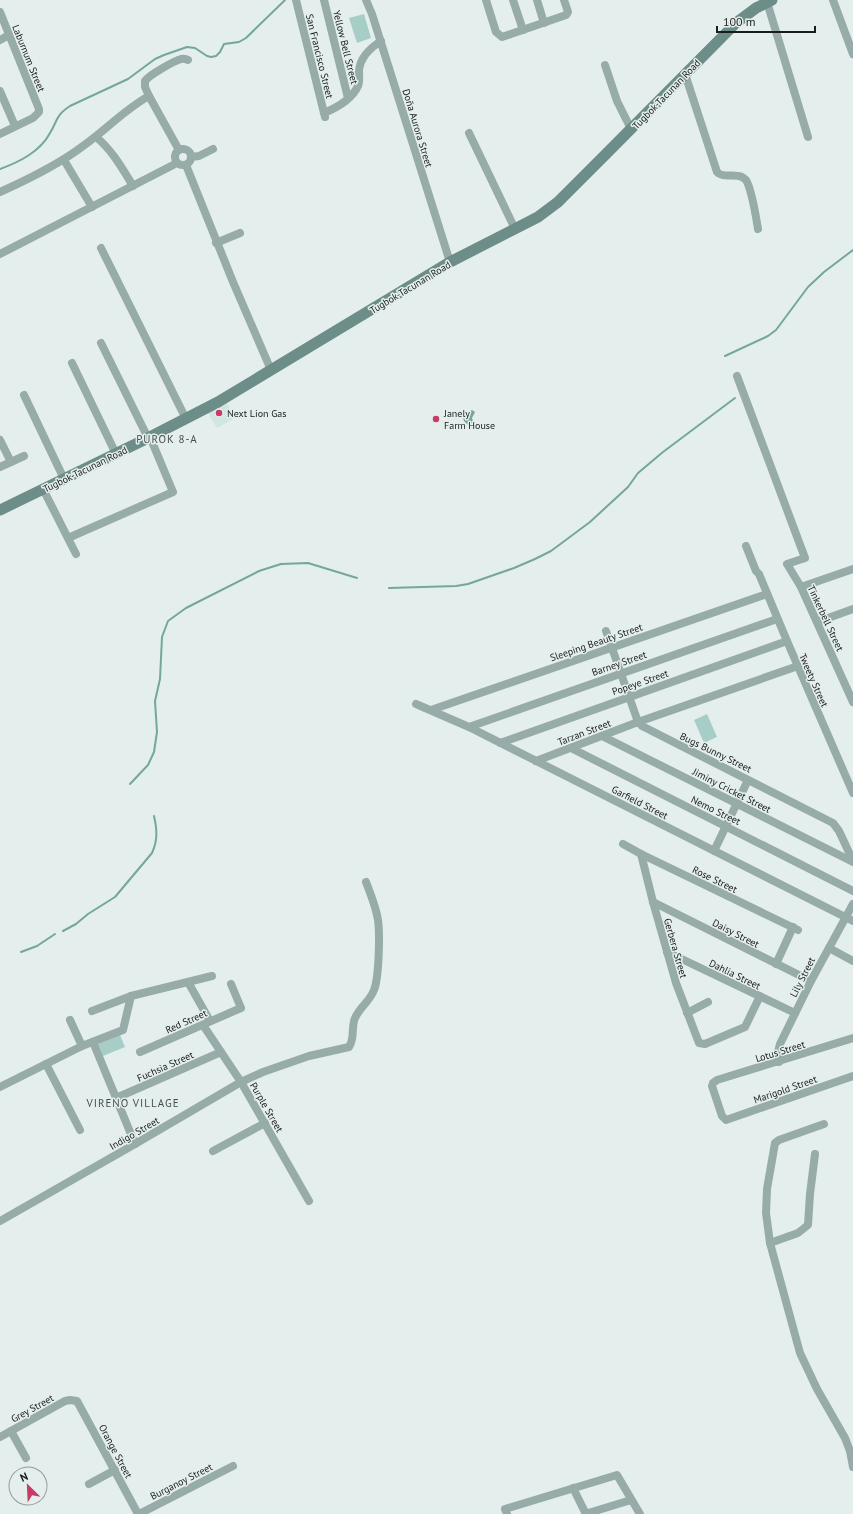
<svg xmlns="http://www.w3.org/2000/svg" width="853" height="1514" viewBox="0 0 853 1514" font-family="'PT Sans',sans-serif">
	<rect width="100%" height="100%" fill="#e4efed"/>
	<path fill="#d1e5e1" d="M225,400L235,418L217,428L207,411Z"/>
	<g fill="#a6cdc6">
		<path d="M364,14L371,38L357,43L349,18Z"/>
		<path d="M707,714L717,737L704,743L694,720Z"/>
		<path d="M120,1035L125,1047L103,1056L98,1044Z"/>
	</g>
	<path fill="#74a69d" d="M472,410L475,412L472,418L474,425L471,428L464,421L463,418L466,413Z"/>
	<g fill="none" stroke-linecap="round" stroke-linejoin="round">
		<g stroke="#74a69d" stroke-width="2">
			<path d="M0,169C19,162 40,152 50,133C58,120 55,116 70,106L128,79L155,59L164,55L187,47L195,48L207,56L211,57L216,56L220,52L224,44L239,42L246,38L285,0"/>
			<path d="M725,356L768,336L776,330L808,287L824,272L853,250"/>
			<path d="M389,588L456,586L468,584L514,568L535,559L551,551L590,522L628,487L638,473L663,452L735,398"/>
			<path d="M130,784L148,765L154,752L157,732L155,701L160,679L162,637L168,621L186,608L259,571L281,564L308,563L357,578"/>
			<path d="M63,931L76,924L88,914L115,897L152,853C158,840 157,829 154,816"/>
			<path d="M21,952L37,946L55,934"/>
		</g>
		<g stroke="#97aca8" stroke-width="8">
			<path d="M296,0L325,117"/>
			<path d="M324,0L348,98"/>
			<path d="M366,0L372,14L450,262"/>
			<path d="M486,0L496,32L502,37L566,15L568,12L564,0"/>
			<path d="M513,0L523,30"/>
			<path d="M537,0L544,23"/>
			<path d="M833,0L853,54"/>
			<path d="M767,2L808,137"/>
			<path d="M0,12L39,109V112L33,118L0,134"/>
			<path d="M0,40L9,35"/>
			<path d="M605,65L617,101L631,129"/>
			<path d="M685,74L717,172C722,178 731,174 738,176C741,176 744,178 746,180C752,190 756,217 758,229"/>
			<path d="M0,91L15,126"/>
			<path d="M324,113C336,108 352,99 358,86C360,81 359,76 359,71C360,57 370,48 381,41"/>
			<path d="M469,133L515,229"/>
			<path d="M96,137C112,150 122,168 133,186"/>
			<circle cx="183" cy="157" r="8"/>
			<path d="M179,150L149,96L145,87V81C149,75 174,61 181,59C185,58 185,59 188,60"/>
			<path d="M191,157L199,156L213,149"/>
			<path d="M64,160L92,207"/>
			<path d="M186,165L233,282L271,370"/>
			<path d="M0,192C29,179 58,165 83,146C106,130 125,109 149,96"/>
			<path d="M216,243L240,233"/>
			<path d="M101,248L186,419"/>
			<path d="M0,254L177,163"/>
			<path d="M101,343L148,438"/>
			<path d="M72,363L116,454"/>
			<path d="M737,376L805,558L787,564L801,587L853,702"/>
			<path d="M24,395L64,479"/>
			<path d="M0,440L11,462"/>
			<path d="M0,467L24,456"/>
			<path d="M43,489L76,554"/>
			<path d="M68,538L173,492L150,437"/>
			<path d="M746,546L756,571L759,574L787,641L853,793"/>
			<path d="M801,587L853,569"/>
			<path d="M817,622L853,609"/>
			<path d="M606,631L638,722L642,726L833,823L839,831L853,861"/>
			<path d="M416,704L469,727L853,921"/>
			<path d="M431,710L767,594"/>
			<path d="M469,727L777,619"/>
			<path d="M602,736L853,862"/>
			<path d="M500,743L787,641"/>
			<path d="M571,748L853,891"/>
			<path d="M536,761L638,722L798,666"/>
			<path d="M623,844L641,854L798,930"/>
			<path d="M714,851L748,780"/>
			<path d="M641,854L653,902L676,983L699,1043L705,1044L745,1027L760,996"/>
			<path d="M653,902L811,981"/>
			<path d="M829,948L853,961"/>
			<path d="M667,952L795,1013"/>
			<path d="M776,964L793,927"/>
			<path d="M188,982L210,1021"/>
			<path d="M92,1011L131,996L212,976"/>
			<path d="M687,1013L708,1002"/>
			<path d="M70,1020L82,1046"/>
			<path d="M203,1025L241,1082L309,1201"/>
			<path d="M853,1038L717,1080L713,1083L712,1086L722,1116L726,1120L853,1076"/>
			<path d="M93,1042L135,1144"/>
			<path d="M140,1052L241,1008L231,984"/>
			<path d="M779,1062L778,1052L780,1044L811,981L853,904"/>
			<path d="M46,1064L80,1130"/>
			<path d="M0,1087L82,1046L123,1030L131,996"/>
			<path d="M116,1098L221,1052"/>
			<path d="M824,1124L779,1140L775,1143L767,1189L766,1213L770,1243L800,1353L817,1389L845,1438L850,1451L853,1467"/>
			<path d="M213,1151L265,1123"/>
			<path d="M0,1221L135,1144L241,1082L263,1072L309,1056L349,1047C355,1039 351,1027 355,1018C360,1007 370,1001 374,990C379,978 380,934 378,920C376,907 371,895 366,882"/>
			<path d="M770,1243L798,1233L808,1225L810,1194L815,1154"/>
			<path d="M11,1431L26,1458"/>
			<path d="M0,1437L65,1401L70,1400L77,1401L138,1514"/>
			<path d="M89,1484L115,1470"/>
			<path d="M573,1488L586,1514"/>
			<path d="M139,1514L233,1466"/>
			<path d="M507,1514L505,1509L617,1475L640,1514"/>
			<path d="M585,1514L631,1500"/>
		</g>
		<path stroke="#6d8d88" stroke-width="11" d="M0,510L148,438L218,402L450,262L538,217L558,202L608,152L736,23L756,8L772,0"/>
	</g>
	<g fill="#c93b66" stroke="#e4efed" stroke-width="1.5">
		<circle cx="219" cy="413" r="4"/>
		<circle cx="436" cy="419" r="4"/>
	</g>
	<g text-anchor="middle" stroke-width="3" stroke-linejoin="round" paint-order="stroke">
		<g font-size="10" fill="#181c1b" stroke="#e4efed">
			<text transform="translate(346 47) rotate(76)" y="4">Yellow Bell Street</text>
			<text transform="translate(320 56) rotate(76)" y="4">San Francisco Street</text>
			<text transform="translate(29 58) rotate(68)" y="4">Laburnum Street</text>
			<text transform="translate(666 94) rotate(-46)" y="4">Tugbok-Tacunan Road</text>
			<text transform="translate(418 128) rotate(73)" y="4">Doña Aurora Street</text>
			<text transform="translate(410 287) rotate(-31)" y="4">Tugbok-Tacunan Road</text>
			<text transform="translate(85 469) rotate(-26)" y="4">Tugbok-Tacunan Road</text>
			<text transform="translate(826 618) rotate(65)" y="4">Tinkerbell Street</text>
			<text transform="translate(596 642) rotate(-19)" y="4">Sleeping Beauty Street</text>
			<text transform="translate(619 663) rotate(-19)" y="4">Barney Street</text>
			<text transform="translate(814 680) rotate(66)" y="4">Tweety Street</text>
			<text transform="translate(640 682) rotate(-19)" y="4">Popeye Street</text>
			<text transform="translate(584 732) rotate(-21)" y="4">Tarzan Street</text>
			<text transform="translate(716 752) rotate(26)" y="4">Bugs Bunny Street</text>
			<text transform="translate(732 790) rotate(27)" y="4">Jiminy Cricket Street</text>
			<text transform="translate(640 802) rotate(27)" y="4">Garfield Street</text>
			<text transform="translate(716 810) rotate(26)" y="4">Nemo Street</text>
			<text transform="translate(715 879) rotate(26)" y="4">Rose Street</text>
			<text transform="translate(736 933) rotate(27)" y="4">Daisy Street</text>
			<text transform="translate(676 948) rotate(74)" y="4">Gerbera Street</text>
			<text transform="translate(735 974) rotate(26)" y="4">Dahlia Street</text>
			<text transform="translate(802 977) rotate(-63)" y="4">Lily Street</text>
			<text transform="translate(186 1021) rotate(-24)" y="4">Red Street</text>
			<text transform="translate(780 1051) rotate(-17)" y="4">Lotus Street</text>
			<text transform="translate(165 1066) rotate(-24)" y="4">Fuchsia Street</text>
			<text transform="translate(785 1089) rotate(-19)" y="4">Marigold Street</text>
			<text transform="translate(267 1107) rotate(60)" y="4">Purple Street</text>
			<text transform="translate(134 1133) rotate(-30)" y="4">Indigo Street</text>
			<text transform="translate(32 1408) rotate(-29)" y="4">Grey Street</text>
			<text transform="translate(116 1451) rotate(62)" y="4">Orange Street</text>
			<text transform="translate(181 1481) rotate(-27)" y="4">Burganoy Street</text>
		</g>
		<g font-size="10" fill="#181c1b" stroke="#e4efed" text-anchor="start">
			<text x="227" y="417">Next Lion Gas</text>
			<text x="444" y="417">Janely<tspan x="444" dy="12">Farm House</tspan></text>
		</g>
		<g font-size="11" letter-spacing="1" fill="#454e4c" stroke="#e4efed">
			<text x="167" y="443">PUROK 8-A</text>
			<text x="133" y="1107">VIRENO VILLAGE</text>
		</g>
	</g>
	<g transform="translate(28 1486) rotate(336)"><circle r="19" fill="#e4efed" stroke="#929b99"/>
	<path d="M0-3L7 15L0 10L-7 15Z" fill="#c93b66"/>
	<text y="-6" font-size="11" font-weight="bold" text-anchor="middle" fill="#181c1b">N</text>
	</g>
	<path d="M717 26v6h98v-6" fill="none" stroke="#181c1b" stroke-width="2"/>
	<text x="723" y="26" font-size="12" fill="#181c1b" stroke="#e4efed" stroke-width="3" paint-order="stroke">100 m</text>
</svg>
